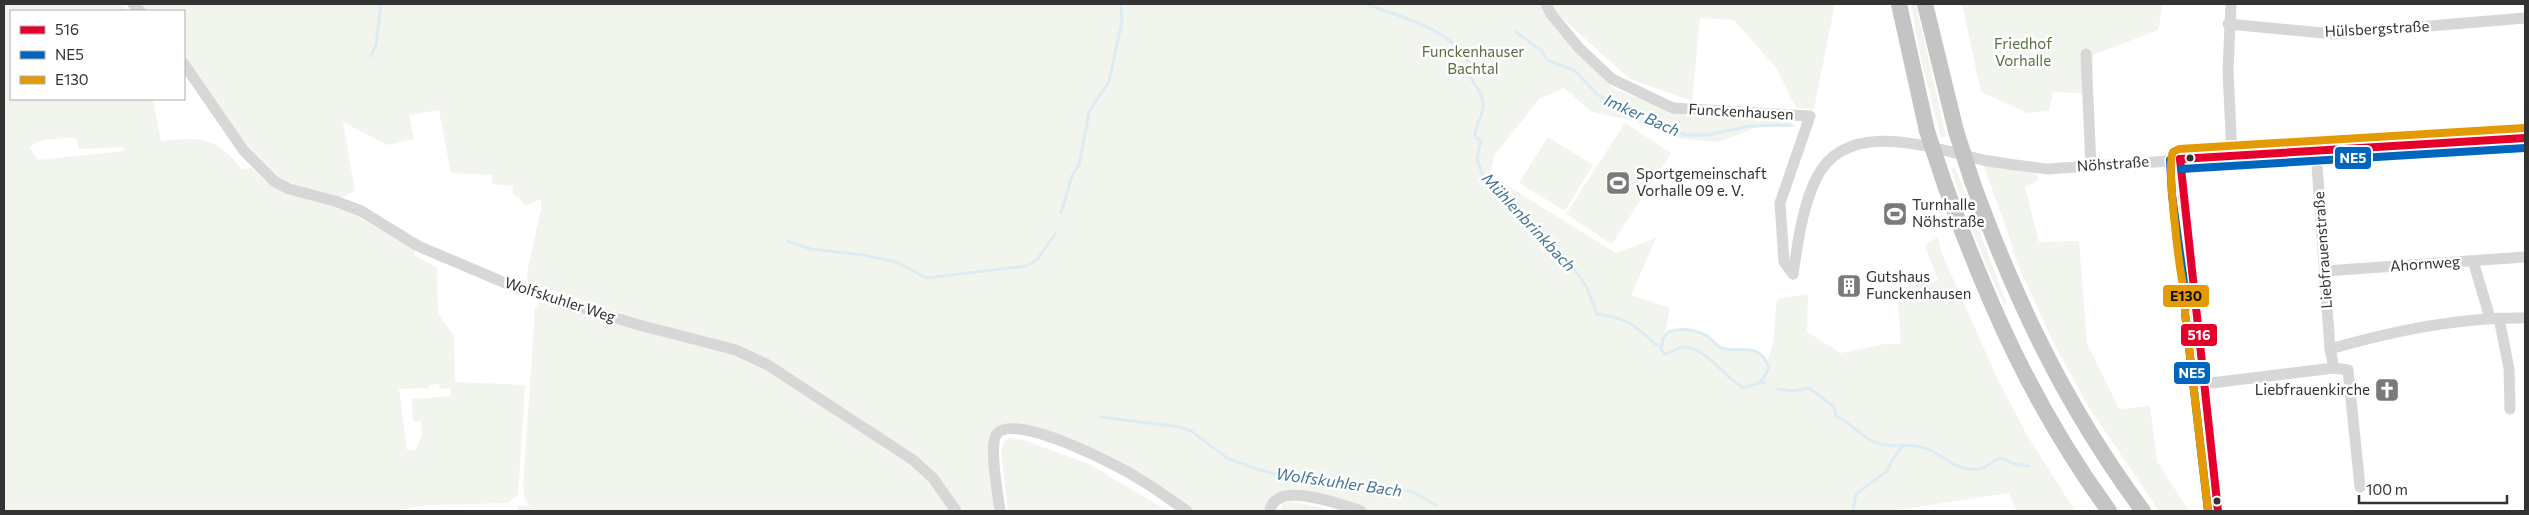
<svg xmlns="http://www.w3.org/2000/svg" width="2529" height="515" viewBox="0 0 2529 515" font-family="Commissioner,sans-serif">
	<rect width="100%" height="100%" fill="#fff"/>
	<g fill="#f1f5ed" fill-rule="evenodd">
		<path d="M4,4H121L129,11H11V99H153L161,141C203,137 214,136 242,169L252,168L266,181L353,214L415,250L414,255L437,268L438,314L454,336L455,382L525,385L518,495L508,503L428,505L393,511H4ZM72,137L77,140L79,149L123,147L125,151L38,160L30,148C41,135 58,141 72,137ZM439,384L440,389L451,388V396L412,399L413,421H421L422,435L416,450H407L399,389L429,388V385Z"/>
		<path d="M133,4H1835L1814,109L1796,108L1777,69L1734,20L1700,18L1692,101L1630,79L1552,9L1567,42L1616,90L1688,116L1789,119L1796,127H1758L1718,142L1675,138L1633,121L1592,112L1564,88L1539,99L1494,156L1490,175L1616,253L1656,238L1631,295L1670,308L1664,338L1668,332L1684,329L1707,336L1720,348L1750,349L1767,362L1773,344L1777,299L1808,294L1807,332L1841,353L1885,344H1901L1897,288L1938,281L1925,245L1938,237L1941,252L1999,382L2027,435L2075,511H2016L2009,493L1890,511H1362L1289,495L1270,511H1187L1139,478L1021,428L995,437L1000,511H518V505L530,506L525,499L523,487L535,308L539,303H545L619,325L622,313L528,282L527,273L541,209V199L525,206L520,198L513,195V186L492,184V175L451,173L439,110L409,115L414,139L387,145L343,122L355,191L335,201L275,182L184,64V11H140Z"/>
		<path d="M1911,4H1916L1946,137H1941L1922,64Z"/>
		<path d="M1962,4H2163L2158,30L2093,55L2092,94L2053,92L2049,111L2028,113L1981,92Z"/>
		<path d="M1625,123L1671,153L1612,244L1566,214Z"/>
		<path d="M1548,137L1593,165L1565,211L1519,183Z"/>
		<path d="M1983,164L2038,174V181L2025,187L2039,242L2079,241L2087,343L2119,409L2150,406L2157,461L2189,511H2159L2088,406L2054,344L2014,256L2009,236Z"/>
		<path d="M1955,167L2007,304L2005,306C1983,261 1966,215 1951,168Z"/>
		<path d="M1009,438L1026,441L1089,464L1168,511H1008L1001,452L1004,441Z"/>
		<path d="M1292,502L1319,507L1331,511H1281L1283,503Z"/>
	</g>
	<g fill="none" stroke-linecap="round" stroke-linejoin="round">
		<g stroke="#ddebf3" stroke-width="3">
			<path d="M1366,4C1403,18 1448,27 1469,63L1466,72C1473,82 1484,93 1483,107C1482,118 1475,125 1475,137L1481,141L1477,158L1482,174L1518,205L1538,235L1566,257L1587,288L1597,314C1626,318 1634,324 1655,344L1662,345"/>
			<path d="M1516,32L1542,51L1547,60L1575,71L1598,95L1619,107L1637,112L1646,119L1686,135H1707L1749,126L1790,125"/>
			<path d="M371,56L376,45L381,4"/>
			<path d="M1061,213L1072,176L1079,165L1089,112L1109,81L1122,21L1121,4"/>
			<path d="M787,241L811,249L863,255L897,262L926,278L1026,266L1037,260L1055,234"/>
			<path d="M1761,382L1744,388C1725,379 1706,346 1682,347C1675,348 1671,354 1664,354L1661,349L1663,339L1668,332C1681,328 1695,329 1707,336C1712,339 1716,346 1722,348C1738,354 1760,340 1769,368L1761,382L1765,383"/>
			<path d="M1778,389L1794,391L1809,388L1834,407L1836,416C1850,421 1860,437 1876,443C1890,448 1908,443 1922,447C1943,452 1953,472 1979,469C1988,468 1993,459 2002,458L2014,464L2029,466"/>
			<path d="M1101,417L1180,427L1191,431L1227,458L1257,469L1287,477L1315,478L1413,492L1436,505"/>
			<path d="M1853,511L1856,494L1887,471L1895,455L1903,446"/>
		</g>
		<g stroke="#d7d7d7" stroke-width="11">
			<path d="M133,4L140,11"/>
			<path d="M1546,4L1551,14L1579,48L1612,79L1673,108L1810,116L1780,203L1784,262L1793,274"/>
			<path d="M2231,4L2228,70L2232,156"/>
			<path d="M2228,24L2334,34L2525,18"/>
			<path d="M2086,54L2091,166"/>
			<path d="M184,64L244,151L275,182L289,189L335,201L361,211L418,246L517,288L639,325L736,350L768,365L913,460L933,478L956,511"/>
			<path d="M2316,151L2330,349L2334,368L2348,370L2360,487"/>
			<path d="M2180,159L2182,194L2193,287L2196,295L2195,312L2218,511"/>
			<path d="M2473,261L2490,318"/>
			<path d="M2325,271L2525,257"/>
			<path d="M1793,274C1798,242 1802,208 1816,179C1846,116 1932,148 1983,160C2004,164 2026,166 2047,169L2525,138"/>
			<path d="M2499,318L2509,369L2510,409"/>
			<path d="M2330,349C2394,331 2458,317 2525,318"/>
			<path d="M2203,384L2334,368"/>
			<path d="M1000,511C998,494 989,449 996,435C1011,410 1117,465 1136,477C1154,487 1170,500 1187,511"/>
			<path d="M1270,511C1275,479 1342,505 1361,511"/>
		</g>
		<g stroke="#c4c4c4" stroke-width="16">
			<path d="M1899,4L1927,131"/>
			<path d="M1925,4L1956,131"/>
			<path d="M1972,181C2016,302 2066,407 2143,511"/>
			<path d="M1945,185C1988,304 2034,408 2109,511"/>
		</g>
		<g stroke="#c4c4c4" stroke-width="16">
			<path d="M1927,131L1945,185"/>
			<path d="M1956,131L1972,181"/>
		</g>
		<defs>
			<g id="bus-1">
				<path d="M2180,159L2218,511"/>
				<path d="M2180,159L2525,138"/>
			</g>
			<g id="bus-2">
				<path d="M2170,160L2172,195L2186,297L2185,313L2208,511"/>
				<path d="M2181,169L2525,148"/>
			</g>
			<path id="bus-3" d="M2208,511L2185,313L2186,297C2180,280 2166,164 2173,152L2179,149L2524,128"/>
		</defs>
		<use href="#bus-1" stroke="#fff" stroke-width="11"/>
		<use href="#bus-2" stroke="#fff" stroke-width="11"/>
		<use href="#bus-3" stroke="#fff" stroke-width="11"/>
		<use href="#bus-1" stroke="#e4002b" stroke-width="8"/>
		<use href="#bus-2" stroke="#0065bd" stroke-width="8"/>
		<use href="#bus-3" stroke="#e39a05" stroke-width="8"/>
	</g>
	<defs>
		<symbol id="stadium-square" viewBox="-11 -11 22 22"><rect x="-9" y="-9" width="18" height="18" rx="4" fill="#7a7a7a" stroke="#fff"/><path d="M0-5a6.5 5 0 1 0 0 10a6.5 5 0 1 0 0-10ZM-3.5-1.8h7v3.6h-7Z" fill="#fff"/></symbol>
		<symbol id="building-square" viewBox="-11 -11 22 22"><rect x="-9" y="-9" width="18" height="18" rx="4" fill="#7a7a7a" stroke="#fff"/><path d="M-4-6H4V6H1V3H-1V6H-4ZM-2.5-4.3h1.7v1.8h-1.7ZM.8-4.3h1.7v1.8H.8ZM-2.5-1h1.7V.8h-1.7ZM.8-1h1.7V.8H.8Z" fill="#fff"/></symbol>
		<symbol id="church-square" viewBox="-11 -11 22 22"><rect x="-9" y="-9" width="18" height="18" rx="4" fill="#7a7a7a" stroke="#fff"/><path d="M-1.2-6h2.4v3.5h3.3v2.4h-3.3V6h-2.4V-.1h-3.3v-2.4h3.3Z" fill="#fff"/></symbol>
	</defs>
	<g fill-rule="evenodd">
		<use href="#stadium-square" x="1604" y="169" width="28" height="28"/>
		<use href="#stadium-square" x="1881" y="200" width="28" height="28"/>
		<use href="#building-square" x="1835" y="272" width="28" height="28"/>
		<use href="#church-square" x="2373" y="376" width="28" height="28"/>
	</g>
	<g fill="#333" stroke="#fff" stroke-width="2">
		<circle cx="2190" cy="158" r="4.5"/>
		<circle cx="2217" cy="501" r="4.5"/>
	</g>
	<g text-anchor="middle" stroke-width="5" stroke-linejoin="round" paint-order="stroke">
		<g font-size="15" fill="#333" stroke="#fff">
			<text transform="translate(2377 29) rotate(-3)" y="5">Hülsbergstraße</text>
			<text transform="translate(1741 112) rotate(3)" y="5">Funckenhausen</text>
			<text transform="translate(2113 164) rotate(-4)" y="5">Nöhstraße</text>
			<text transform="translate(2323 250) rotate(-94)" y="5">Liebfrauenstraße</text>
			<text transform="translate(2425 264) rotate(-4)" y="5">Ahornweg</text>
			<text transform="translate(560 300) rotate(18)" y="5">Wolfskuhler Weg</text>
		</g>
		<g font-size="15" fill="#56703f" stroke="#fff">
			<text x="2023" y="49">Friedhof<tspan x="2023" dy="17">Vorhalle</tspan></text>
			<text x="1473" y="57">Funckenhauser<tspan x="1473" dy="17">Bachtal</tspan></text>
		</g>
		<g font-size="15" fill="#333" stroke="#fff" text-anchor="start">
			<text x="1636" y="179">Sportgemeinschaft<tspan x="1636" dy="17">Vorhalle 09 e. V.</tspan></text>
			<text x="1912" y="210">Turnhalle<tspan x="1912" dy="17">Nöhstraße</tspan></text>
			<text x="1866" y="282">Gutshaus<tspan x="1866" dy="17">Funckenhausen</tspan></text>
			<text x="2370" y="395" text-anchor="end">Liebfrauenkirche</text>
		</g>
		<g font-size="16" font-style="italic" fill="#3f7597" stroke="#fff">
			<text transform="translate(1642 115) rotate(24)" y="6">Imker Bach</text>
			<text transform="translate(1529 222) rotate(47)" y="6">Mühlenbrinkbach</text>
			<text transform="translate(1339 482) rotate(8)" y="6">Wolfskuhler Bach</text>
		</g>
	</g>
	<g stroke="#fff" stroke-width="2">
		<rect x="2334" y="146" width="38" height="24" rx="5" fill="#0065bd"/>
		<rect x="2162" y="284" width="48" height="24" rx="5" fill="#e39a05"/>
		<rect x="2180" y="323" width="38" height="24" rx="5" fill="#e4002b"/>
		<rect x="2173" y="361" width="38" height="24" rx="5" fill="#0065bd"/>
	</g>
	<g font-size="14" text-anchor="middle" font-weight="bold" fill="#fff">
		<text x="2353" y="163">NE5</text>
		<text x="2199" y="340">516</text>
		<text x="2192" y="378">NE5</text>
	</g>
	<g font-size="14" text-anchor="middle" font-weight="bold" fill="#111">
		<text x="2186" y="301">E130</text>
	</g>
	<rect width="2529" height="515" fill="none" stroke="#333333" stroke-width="10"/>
	<rect x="10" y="10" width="175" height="90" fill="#ffffff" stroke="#adadad"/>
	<rect x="20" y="26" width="25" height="8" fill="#e4002b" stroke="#adadad"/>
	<text x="55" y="35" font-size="15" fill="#333333">516</text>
	<rect x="20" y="51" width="25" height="8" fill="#0065bd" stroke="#adadad"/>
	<text x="55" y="60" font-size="15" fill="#333333">NE5</text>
	<rect x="20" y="76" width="25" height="8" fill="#e39a05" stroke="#adadad"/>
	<text x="55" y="85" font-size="15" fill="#333333">E130</text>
	<path d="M2359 495v8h148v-8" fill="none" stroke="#333333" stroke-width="2.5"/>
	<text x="2366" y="495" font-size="15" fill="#333333" stroke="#ffffff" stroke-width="4" paint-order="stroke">100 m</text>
</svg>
